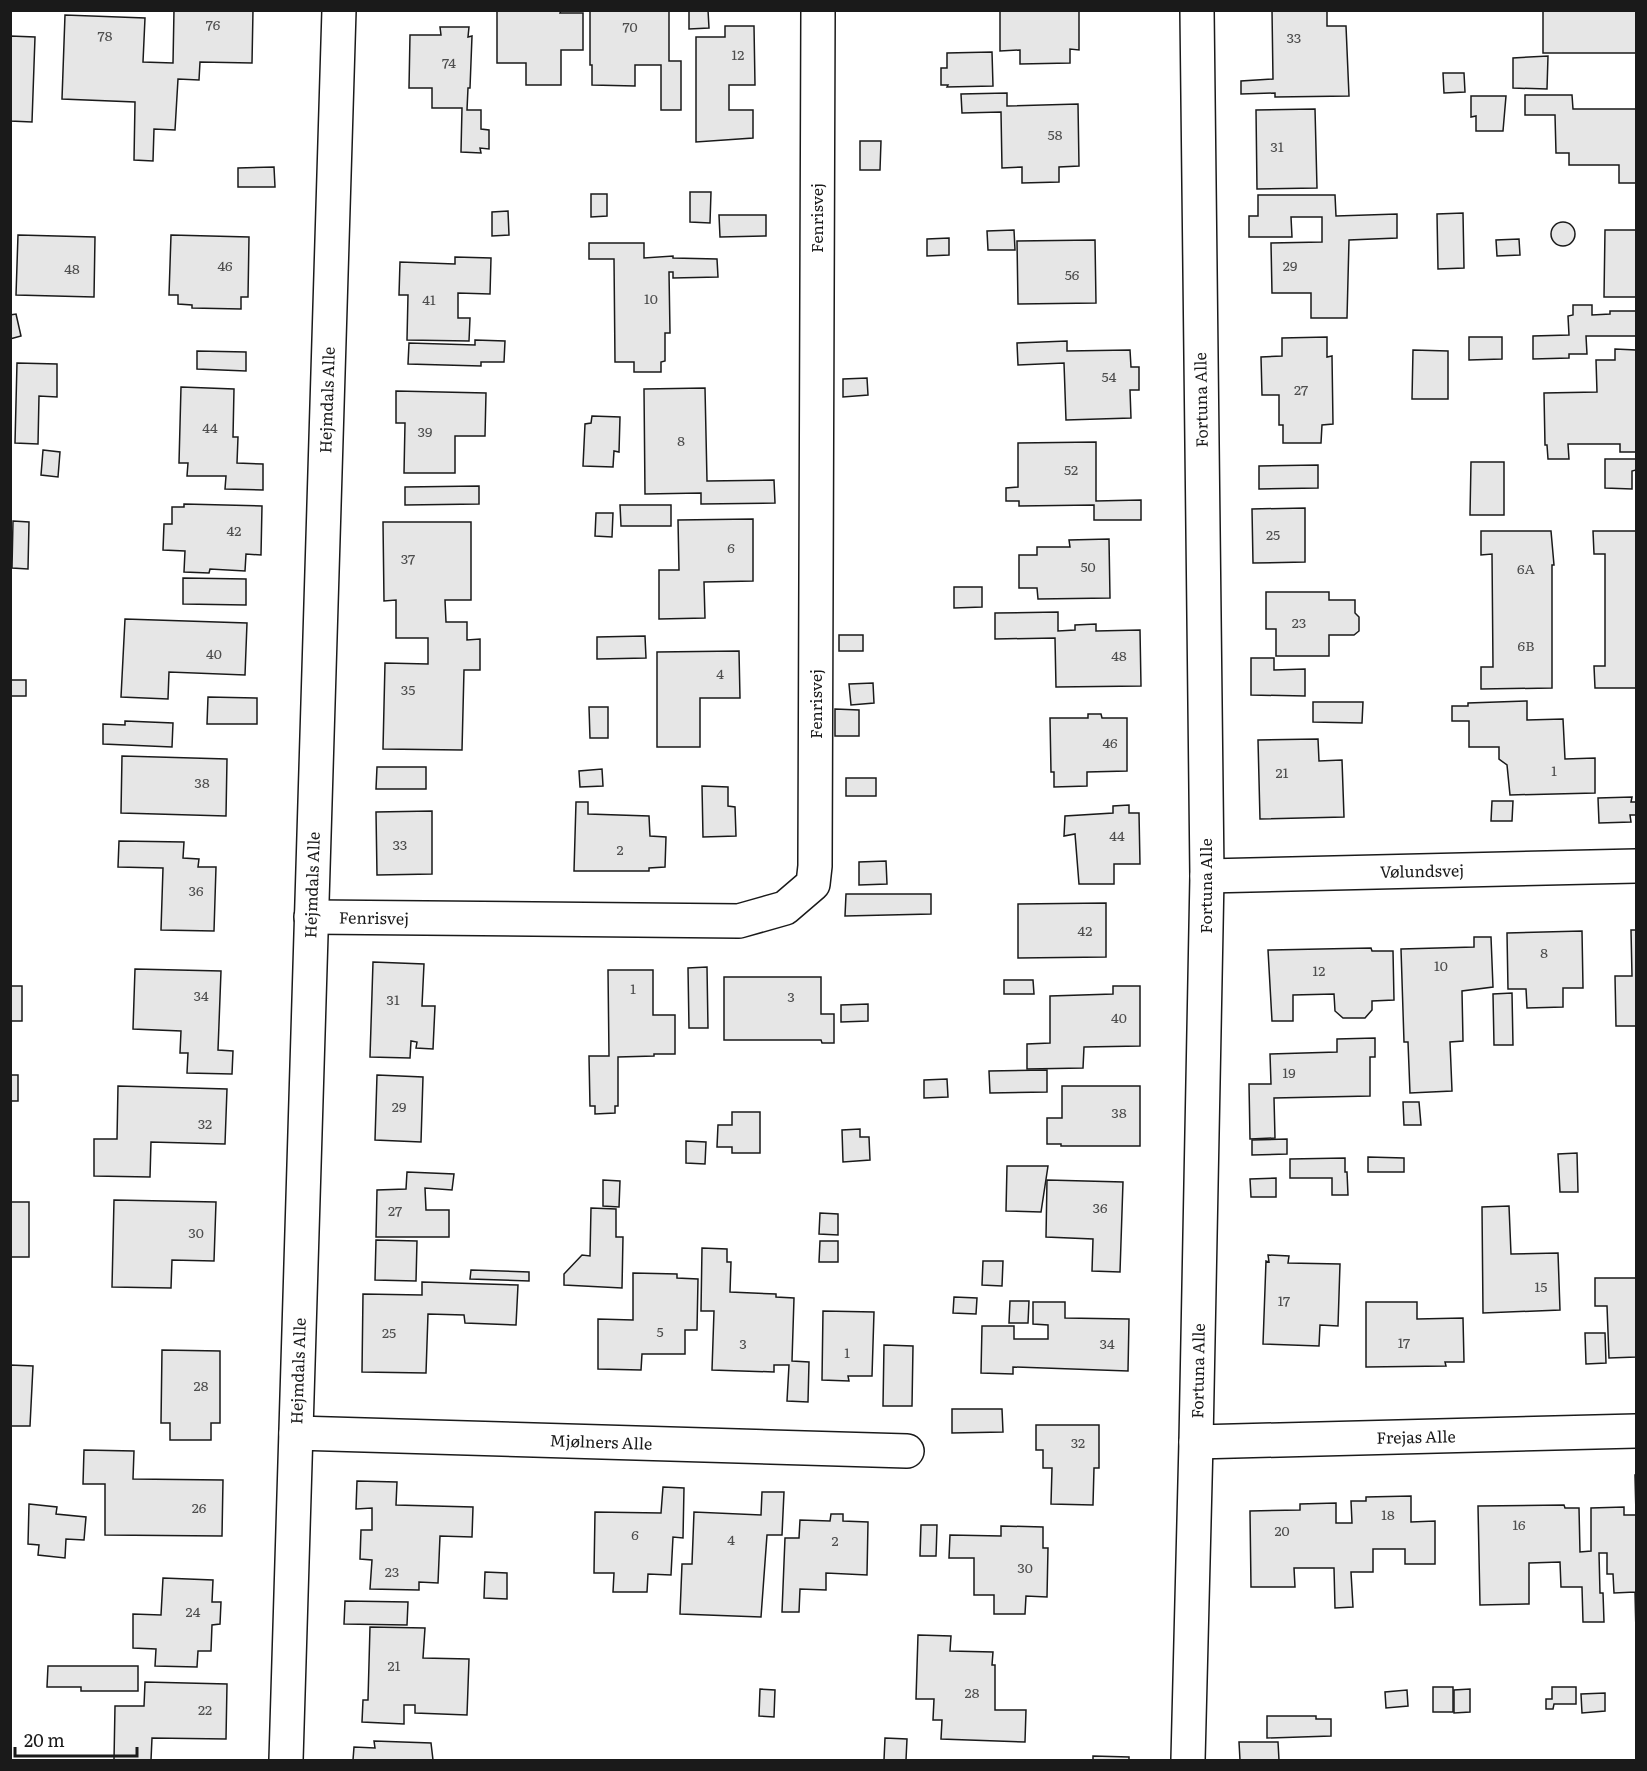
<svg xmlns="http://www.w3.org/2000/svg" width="1647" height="1771" viewBox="0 0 1647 1771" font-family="Literata,serif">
	<rect width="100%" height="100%" fill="#fff"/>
	<g fill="#e6e6e6" stroke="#1a1a1a" stroke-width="1.5">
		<path d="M174,10H253L252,63L200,62L199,80L178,79L175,130L154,129L153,161L134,160L135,102L62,99L65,15L145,18L143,62L173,63Z"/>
		<path d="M497,10H561L560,13H583V50H561V85H526V63H497Z"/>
		<path d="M590,10H669V61H681V110H661V65H635V86L592,85V65H590Z"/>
		<path d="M689,10H708L709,28L689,29Z"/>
		<path d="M1000,10H1079V50L1070,49V63L1020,64V50L1000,51Z"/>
		<path d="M1272,10H1327V26H1346L1349,96L1275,97V93L1241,94V81L1273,79Z"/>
		<rect x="1543" y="10" width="93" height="43"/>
		<path d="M725,26H754L755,85H729V110H753V138L696,142V37H725Z"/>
		<path d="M440,27H469L468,37L472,36L470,88H468L467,110H481V129L489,130V149L480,148L481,153L461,152L462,108H432V88H409L410,35H441Z"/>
		<path d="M10,36L35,37L32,122L10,121Z"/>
		<path d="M992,52L993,86L947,87L948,85H941V68H947V53Z"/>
		<path d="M1548,56L1547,89L1513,88V58Z"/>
		<path d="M1443,73H1464L1465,92L1444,93Z"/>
		<path d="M1007,93V106L1078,104L1079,166L1059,167V182L1022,183V167L1002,168L1001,112L962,113L961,94Z"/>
		<path d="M1525,95H1572L1573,109H1636V183H1619V165H1569V153H1556L1555,115H1525Z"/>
		<path d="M1471,96H1506L1503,131H1476V116L1471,117Z"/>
		<path d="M1315,109L1317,188L1257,189L1256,110Z"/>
		<path d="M860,141H881L880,170H860Z"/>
		<path d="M274,167L275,187H238V168Z"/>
		<path d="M690,192H711L710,223L690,222Z"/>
		<path d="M591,194H607V216L591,217Z"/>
		<path d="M1258,195H1335L1336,216L1397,214V238L1349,240L1347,318H1311V293H1272L1271,243L1322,242V217H1291L1292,237H1249V216H1258Z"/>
		<path d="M508,211L509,235L492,236V212Z"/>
		<path d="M1463,213L1464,268L1438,269L1437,214Z"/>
		<path d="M719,215H766V236L720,237Z"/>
		<circle cx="1563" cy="234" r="12"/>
		<path d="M1014,230L1015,250H988L987,231Z"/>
		<path d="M1605,230H1636V297H1604Z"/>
		<path d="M18,235L95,237L94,297L16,295Z"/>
		<path d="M171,235L249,237L248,297H241V309L192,308V305L178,304V295H169Z"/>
		<path d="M949,238V255L927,256V239Z"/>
		<path d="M1519,239L1520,255L1497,256L1496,240Z"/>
		<path d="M1095,240L1096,303L1018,304L1017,241Z"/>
		<path d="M589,243H644V258L673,256V258L717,259L718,277L673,278V272H669L670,333H665V361L661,362V372H634V362H615L614,259H589Z"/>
		<path d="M455,257L491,258L490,294L458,293V318H470L469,341L407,340L408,295H399L400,262L455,264Z"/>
		<path d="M1573,305H1592V315L1610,314V311H1636V336H1586L1587,354H1569V358L1533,359V336L1569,335L1568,316L1573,315Z"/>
		<path d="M16,314L21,336L10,339V315Z"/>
		<path d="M1327,337V357L1332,356L1333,424L1322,425L1321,443H1283V425H1279V395H1262L1261,357L1282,356V338Z"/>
		<path d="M1469,337H1502V359L1469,360Z"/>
		<path d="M475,340L505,341L504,362H481V366L408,364L409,343L475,345Z"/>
		<path d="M1067,341V351L1130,350L1131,367H1139V390H1130L1131,418L1066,420L1064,363L1018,365L1017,343Z"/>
		<path d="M1615,349L1636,350V452H1620V444H1568L1569,459H1548L1547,445H1545L1544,393L1597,392L1596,360H1615Z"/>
		<path d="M1413,350L1448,351V399H1412Z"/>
		<path d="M197,351L246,352V371L197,369Z"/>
		<path d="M17,363L57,364V397L39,396L38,444L15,443Z"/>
		<path d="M867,378L868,395L843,397V379Z"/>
		<path d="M181,387L234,389L233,437H238L237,463L263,464V490L225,489L226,476H187L188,463H179Z"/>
		<path d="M705,388L707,481L774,480L775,503L701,504V493L645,494L644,389Z"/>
		<path d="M396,391L486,393L485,436H455V473H404L405,423H396Z"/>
		<path d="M592,416L620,417L619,452L614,451L613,467L583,466L585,424L591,423Z"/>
		<path d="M1096,442V501L1141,500V520H1094V505L1019,506V501H1006V488L1018,487V443Z"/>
		<path d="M43,450L60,452L58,477L41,475Z"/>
		<path d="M1605,459H1636V470L1632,471V489L1605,488Z"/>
		<path d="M1471,462H1504V515H1470Z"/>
		<path d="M1318,465V488L1259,489V466Z"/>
		<path d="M479,486V504L405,505V487Z"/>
		<path d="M184,504L262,506L261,555L246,554L245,571L210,569L209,573L184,572L185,551L163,550L164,524H172V507H184Z"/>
		<path d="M620,505H671V526H621Z"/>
		<path d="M1305,508V562L1253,563L1252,509Z"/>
		<path d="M596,513H613L612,537L595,536Z"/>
		<path d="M753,519V581L704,582L705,618L659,619V570H679L678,520Z"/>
		<path d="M13,521L29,522L28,569L12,568Z"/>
		<path d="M383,522H471V600H445L446,622H467V640L480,639V670H464L462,750L383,749L385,663L428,664V638H396V600L384,601Z"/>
		<path d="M1481,531H1551L1554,565H1552V688L1481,689V667H1493L1492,554L1481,555Z"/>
		<path d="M1593,531H1636V688H1595L1594,666H1605V554H1594Z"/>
		<path d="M1109,539L1110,598L1038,599L1037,588H1019V555H1037V547H1070L1069,540Z"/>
		<path d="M183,578L246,579V605L183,604Z"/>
		<path d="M954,587H982V607L954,608Z"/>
		<path d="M1266,592H1329V600H1355V613L1359,617V631L1354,635H1329V656H1276V629H1266Z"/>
		<path d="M1058,612V631L1075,630V625L1096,624V631L1140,630L1141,686L1056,687L1055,638L995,639V613Z"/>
		<path d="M125,619L247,623L245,675L169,672L168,699L121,697Z"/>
		<rect x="839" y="635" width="24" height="16"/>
		<path d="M645,636L646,658L597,659V637Z"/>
		<path d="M739,651L740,698H700V747H657V652Z"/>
		<path d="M1251,658H1274V670L1305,669V696L1251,695Z"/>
		<rect x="10" y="680" width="16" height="16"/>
		<path d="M873,683L874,703L851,705L849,684Z"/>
		<path d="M208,697L257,698V724H207Z"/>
		<path d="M1527,701V720L1563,719L1565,759L1595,758V793L1510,795L1507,765L1499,759V747H1469V721H1452V706H1468V703Z"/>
		<path d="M1313,702H1363L1362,723L1313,722Z"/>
		<path d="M589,707H608V738H590Z"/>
		<path d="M835,709L859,710V736H835Z"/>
		<path d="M1088,714H1101L1102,718H1127V771L1087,772V786L1054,787V772H1051L1050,718H1088Z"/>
		<path d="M125,721L173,723L172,747L103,744V724L125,725Z"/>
		<path d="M1318,739L1319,761L1342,760L1344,817L1260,819L1258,740Z"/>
		<path d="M122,756L227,759L226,816L121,813Z"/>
		<path d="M377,767H426V789H376Z"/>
		<path d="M602,769L603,786L580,787L579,771Z"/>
		<rect x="846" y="778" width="30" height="18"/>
		<path d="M702,786L728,787V806L735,807L736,836L703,837Z"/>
		<path d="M1632,797L1631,802H1636V815H1630L1631,822L1599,823L1598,798Z"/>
		<path d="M1492,801H1513L1512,821H1491Z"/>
		<path d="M576,802H588V814L649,816L650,836L666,837L665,867L649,868V871H574Z"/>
		<path d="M1129,805V813H1139L1140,864H1114V884H1079L1075,834L1064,836L1065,816L1113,813V806Z"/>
		<path d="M432,811V874L377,875L376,812Z"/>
		<path d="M119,841L184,842L183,858L199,859L198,867H216L214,931L161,930L163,868L118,867Z"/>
		<path d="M886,861L887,884L859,885V862Z"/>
		<path d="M846,894H931V914L845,916Z"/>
		<path d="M1106,903V957L1018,958V904Z"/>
		<path d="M1631,930H1636V1026H1616L1615,976H1632Z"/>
		<path d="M1582,931L1583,988H1563V1007L1527,1008L1526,989H1508L1507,933Z"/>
		<path d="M1474,937H1491L1493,987L1462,991L1463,1041L1450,1042L1452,1091L1410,1093L1408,1042H1404L1401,949L1474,947Z"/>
		<path d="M1371,948L1372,951H1393L1394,1000L1372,1001V1010L1365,1018H1343L1335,1011L1334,994L1293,995V1021H1272L1268,950Z"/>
		<path d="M373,962L424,964L422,1006H435L433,1049L416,1048L417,1042L411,1041L410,1058L370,1057Z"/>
		<path d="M707,967L708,1028H689L688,968Z"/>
		<path d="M135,969L221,971L218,1050L233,1051L232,1074L187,1073L188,1053H180L181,1031L133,1029Z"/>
		<path d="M608,970H653V1015H675V1054H654V1056L618,1057V1106H615V1113L595,1114V1106H590L589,1056H609Z"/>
		<path d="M724,977H821V1014H834V1043H822L821,1040H724Z"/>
		<path d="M1004,980H1033L1034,994H1004Z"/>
		<rect x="10" y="986" width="12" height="35"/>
		<path d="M1113,986H1140V1046L1084,1047L1083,1068L1027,1069V1044L1050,1043V996L1113,994Z"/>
		<path d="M1512,993L1513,1045H1494L1493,994Z"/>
		<path d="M868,1004V1021L841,1022V1005Z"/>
		<path d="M1375,1038V1057H1370V1096L1274,1098L1275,1138L1250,1139L1249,1084H1271L1270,1054L1337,1052V1039Z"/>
		<path d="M1047,1070V1092L990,1093L989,1071Z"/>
		<rect x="10" y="1075" width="8" height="26"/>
		<path d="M377,1075L423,1077L421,1142L375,1140Z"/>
		<path d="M947,1079L948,1097L924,1098V1080Z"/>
		<path d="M118,1086L227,1089L225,1144L151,1142L150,1177L94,1176V1139H117Z"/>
		<path d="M1062,1086H1140V1146H1061V1144H1047V1118H1062Z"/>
		<path d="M1403,1102H1419L1421,1125H1404Z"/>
		<path d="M732,1112H760V1153H732V1147H717L718,1125H732Z"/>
		<path d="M860,1129V1137H869L870,1160L843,1162L842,1130Z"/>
		<path d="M1287,1139V1154L1252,1155V1140Z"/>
		<path d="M686,1141L706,1142L705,1164L686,1163Z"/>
		<path d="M1577,1153L1578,1192H1560L1558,1154Z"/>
		<path d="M1368,1157L1404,1158V1172H1368Z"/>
		<path d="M1345,1158V1172H1347L1348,1195H1332V1178H1290V1159Z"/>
		<path d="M1007,1166H1048L1041,1212L1006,1211Z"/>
		<path d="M407,1172L454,1174L452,1190L425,1188L426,1210H449V1237H376L377,1190L406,1189Z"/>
		<path d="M1276,1178V1197H1251L1250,1179Z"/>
		<path d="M603,1180L620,1181L619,1207L603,1206Z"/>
		<path d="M1047,1180L1123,1182L1120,1272L1092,1271L1093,1239L1046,1237Z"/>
		<path d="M114,1200L216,1202L214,1261L172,1260L171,1288L112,1287Z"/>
		<rect x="10" y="1202" width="19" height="55"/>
		<path d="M1509,1206L1511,1254L1558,1253L1560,1310L1483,1313L1482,1207Z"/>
		<path d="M591,1208L616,1209V1237H623L622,1288L564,1285V1274L582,1255L590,1256Z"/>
		<path d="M820,1213L838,1214V1235L819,1234Z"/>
		<path d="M376,1240L417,1241L416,1281L375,1280Z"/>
		<path d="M820,1241H838V1262H819Z"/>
		<path d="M702,1248L727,1249V1262H731L730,1292L776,1294V1297L794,1298L792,1361L809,1362L808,1402L787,1401L789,1365H774V1372L712,1370L714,1311H701Z"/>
		<path d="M1268,1255L1289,1256L1288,1263L1340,1264L1338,1326L1320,1325L1319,1346L1263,1344L1266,1261L1269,1262Z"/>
		<path d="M983,1261H1003L1002,1286L982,1285Z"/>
		<path d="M471,1270L529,1272V1281L470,1279Z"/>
		<path d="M633,1273L677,1274V1278L698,1279L697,1330H685V1354H642L641,1370L598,1369V1319L633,1320Z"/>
		<path d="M1595,1278H1636V1357L1609,1358L1607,1306H1595Z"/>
		<path d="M422,1282L518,1285L516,1325L465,1323L464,1315L428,1314L426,1373L362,1372L363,1294L422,1295Z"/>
		<path d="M954,1297L977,1298L976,1314L953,1313Z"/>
		<path d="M1010,1301H1029L1028,1323H1009Z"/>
		<path d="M1033,1302H1065V1318L1129,1319L1128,1371L1013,1367V1374L981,1373L982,1326H1014V1339H1048V1325L1033,1324Z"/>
		<path d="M1366,1302H1417V1319L1463,1318L1464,1362H1445L1446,1366L1366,1367Z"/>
		<path d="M823,1311L874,1312L872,1376H848L849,1381L822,1380Z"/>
		<path d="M1585,1333H1605L1606,1363L1586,1364Z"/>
		<path d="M884,1345L913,1346L912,1406H883Z"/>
		<path d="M162,1350L220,1351V1423H211V1440H170V1423H161Z"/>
		<path d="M10,1365L33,1366L30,1426H10Z"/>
		<path d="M952,1409H1002L1003,1432L952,1433Z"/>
		<path d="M1036,1425H1099V1468H1094L1093,1505L1051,1504L1052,1468H1043V1450H1036Z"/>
		<path d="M84,1450L134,1451L133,1479L223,1480L222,1536L105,1535V1484H83Z"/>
		<path d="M1635,1475H1636V1634L1635,1592L1614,1593L1613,1574H1607V1553H1599L1600,1593H1603L1604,1622H1583L1582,1587H1561L1560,1562L1529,1563V1604L1480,1605L1478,1506L1564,1505L1565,1508H1579L1580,1552L1591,1551V1508L1624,1507V1515H1636Z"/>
		<path d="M357,1481L397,1482L396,1505L473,1507L472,1537L440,1536L438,1583L419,1582V1590L370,1589L372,1560L360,1559L361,1530H372V1508L356,1509Z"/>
		<path d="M663,1487L684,1488L683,1538L673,1537L671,1575L648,1574L647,1592H613L614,1573H594L595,1512L661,1513Z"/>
		<path d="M762,1492H784L782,1535H767L761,1617L680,1614L682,1564H692L694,1512L761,1515Z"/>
		<path d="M1411,1496V1522L1435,1521V1564H1405V1549H1373V1572H1351L1353,1607L1335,1608L1334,1568H1294L1295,1587H1251L1250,1511L1300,1510V1504L1336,1503V1523H1352L1351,1501H1366V1497Z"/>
		<path d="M29,1504L57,1507L56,1514L86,1517L84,1540L66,1539L65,1558L38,1555L39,1545L28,1544Z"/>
		<path d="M831,1514H843V1521L868,1522L867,1575L826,1573V1590L800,1589L799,1612H782L785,1538H799L800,1520L830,1521Z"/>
		<path d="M921,1525H937L936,1556H920Z"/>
		<path d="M1001,1526L1043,1527V1548H1048L1047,1597L1026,1596L1025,1614H994V1595H974V1558H949L950,1535L1001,1536Z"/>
		<path d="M485,1572L507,1573V1599L484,1598Z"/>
		<path d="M163,1578L213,1580L212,1602H221L220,1624L212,1625L211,1651H198L197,1667L155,1666L156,1649L133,1648V1614L161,1615Z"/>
		<path d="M345,1601L408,1602L407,1625L344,1624Z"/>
		<path d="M370,1627L425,1628L423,1658L469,1659L467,1715L415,1713V1705H404V1724L362,1722L363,1700H368Z"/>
		<path d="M918,1635L951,1636L950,1651L993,1652L992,1665H995V1710H1026L1025,1742L941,1739L942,1720H933L934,1699H916Z"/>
		<path d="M48,1666H138V1691H81V1687H47Z"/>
		<path d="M145,1682L227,1684L226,1739L152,1738L151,1760H114L115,1706H144Z"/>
		<rect x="1433" y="1687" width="20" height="25"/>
		<path d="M1552,1687H1576V1704H1554L1553,1709H1546V1699H1552Z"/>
		<path d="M760,1689L775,1690L774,1717L759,1716Z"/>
		<path d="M1470,1689V1712L1454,1713V1690Z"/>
		<path d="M1407,1690L1408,1706L1386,1708L1385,1692Z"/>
		<path d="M1605,1693V1711L1582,1713L1581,1694Z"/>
		<path d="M1267,1716H1316V1719H1331V1736L1267,1738Z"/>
		<path d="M885,1738L907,1739L906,1760H884Z"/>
		<path d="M374,1741L431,1743L433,1760H353L354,1747L375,1748Z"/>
		<path d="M1239,1742H1278L1279,1760H1240Z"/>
		<path d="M1093,1756L1129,1757V1760H1093Z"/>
	</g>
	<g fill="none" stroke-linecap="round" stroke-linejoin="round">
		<defs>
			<g id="street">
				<path d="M1207,876L1636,866"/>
				<path d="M311,917L739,921L785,908L813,884L815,866L818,10"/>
				<path d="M296,1433L907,1451"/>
				<path d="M1196,1442L1636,1431"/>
				<path d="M286,1760L339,10"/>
				<path d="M1188,1760L1196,1442L1207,876L1197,10"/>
			</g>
		</defs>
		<use href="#street" stroke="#1a1a1a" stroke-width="36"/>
		<use href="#street" stroke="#fff" stroke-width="33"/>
	</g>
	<g text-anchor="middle" stroke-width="4.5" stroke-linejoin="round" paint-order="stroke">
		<g font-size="14" fill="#4d4d4d">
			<text x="213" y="30">76</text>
			<text x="630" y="32">70</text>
			<text x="105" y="41">78</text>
			<text x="1294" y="43">33</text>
			<text x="738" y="60">12</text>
			<text x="449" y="68">74</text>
			<text x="1055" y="140">58</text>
			<text x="1277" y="152">31</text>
			<text x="225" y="271">46</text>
			<text x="1290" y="271">29</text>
			<text x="72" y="274">48</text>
			<text x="1072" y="280">56</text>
			<text x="651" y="304">10</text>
			<text x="429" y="305">41</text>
			<text x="1109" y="382">54</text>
			<text x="1301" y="395">27</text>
			<text x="210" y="433">44</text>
			<text x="425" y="437">39</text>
			<text x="681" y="446">8</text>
			<text x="1071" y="475">52</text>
			<text x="234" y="536">42</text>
			<text x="1273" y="540">25</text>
			<text x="731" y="553">6</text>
			<text x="408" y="564">37</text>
			<text x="1088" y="572">50</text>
			<text x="1526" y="574">6A</text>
			<text x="1299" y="628">23</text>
			<text x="1526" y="651">6B</text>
			<text x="214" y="659">40</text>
			<text x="1119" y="661">48</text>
			<text x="720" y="679">4</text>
			<text x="408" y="695">35</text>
			<text x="1110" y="748">46</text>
			<text x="1554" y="776">1</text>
			<text x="1282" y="778">21</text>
			<text x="202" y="788">38</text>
			<text x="1117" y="841">44</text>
			<text x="400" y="850">33</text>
			<text x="620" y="855">2</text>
			<text x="196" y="896">36</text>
			<text x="1085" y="936">42</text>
			<text x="1544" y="958">8</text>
			<text x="1441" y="971">10</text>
			<text x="1319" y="976">12</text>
			<text x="633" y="994">1</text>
			<text x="201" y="1001">34</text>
			<text x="791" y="1002">3</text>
			<text x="393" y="1005">31</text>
			<text x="1119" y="1023">40</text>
			<text x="1289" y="1078">19</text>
			<text x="399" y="1112">29</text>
			<text x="1119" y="1118">38</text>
			<text x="205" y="1129">32</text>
			<text x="1100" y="1213">36</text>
			<text x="395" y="1216">27</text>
			<text x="196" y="1238">30</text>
			<text x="1541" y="1292">15</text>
			<text x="1284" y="1306">17</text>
			<text x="660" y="1337">5</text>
			<text x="389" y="1338">25</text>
			<text x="1404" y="1348">17</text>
			<text x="743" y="1349">3</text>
			<text x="1107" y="1349">34</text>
			<text x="847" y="1358">1</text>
			<text x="201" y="1391">28</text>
			<text x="1078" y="1448">32</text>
			<text x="199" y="1513">26</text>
			<text x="1388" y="1520">18</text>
			<text x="1519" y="1530">16</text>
			<text x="1282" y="1536">20</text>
			<text x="635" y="1540">6</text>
			<text x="731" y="1545">4</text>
			<text x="835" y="1546">2</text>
			<text x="1025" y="1573">30</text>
			<text x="392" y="1577">23</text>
			<text x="193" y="1617">24</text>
			<text x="394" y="1671">21</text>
			<text x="972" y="1698">28</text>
			<text x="205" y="1715">22</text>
		</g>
		<g font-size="16" fill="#1a1a1a" stroke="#fff">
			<text transform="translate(817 218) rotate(-90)" y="6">Fenrisvej</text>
			<text transform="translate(327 400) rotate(-88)" y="6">Hejmdals Alle</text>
			<text transform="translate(1201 400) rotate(-91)" y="6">Fortuna Alle</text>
			<text transform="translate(816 704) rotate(-90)" y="6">Fenrisvej</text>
			<text transform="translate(1422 871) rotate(-1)" y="6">Vølundsvej</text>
			<text transform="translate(312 885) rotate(-88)" y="6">Hejmdals Alle</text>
			<text transform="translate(1206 886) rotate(-90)" y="6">Fortuna Alle</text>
			<text transform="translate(374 918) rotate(1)" y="6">Fenrisvej</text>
			<text transform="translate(298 1371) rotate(-88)" y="6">Hejmdals Alle</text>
			<text transform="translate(1198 1371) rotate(-89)" y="6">Fortuna Alle</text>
			<text transform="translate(1416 1437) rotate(-1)" y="6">Frejas Alle</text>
			<text transform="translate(601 1442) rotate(2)" y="6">Mjølners Alle</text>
		</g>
	</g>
	<rect width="1647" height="1771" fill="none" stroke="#1a1a1a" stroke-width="24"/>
	<path d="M15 1747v9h122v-9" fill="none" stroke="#1a1a1a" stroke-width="3"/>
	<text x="24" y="1747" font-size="18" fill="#1a1a1a" stroke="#ffffff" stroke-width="4.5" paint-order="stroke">20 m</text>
</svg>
